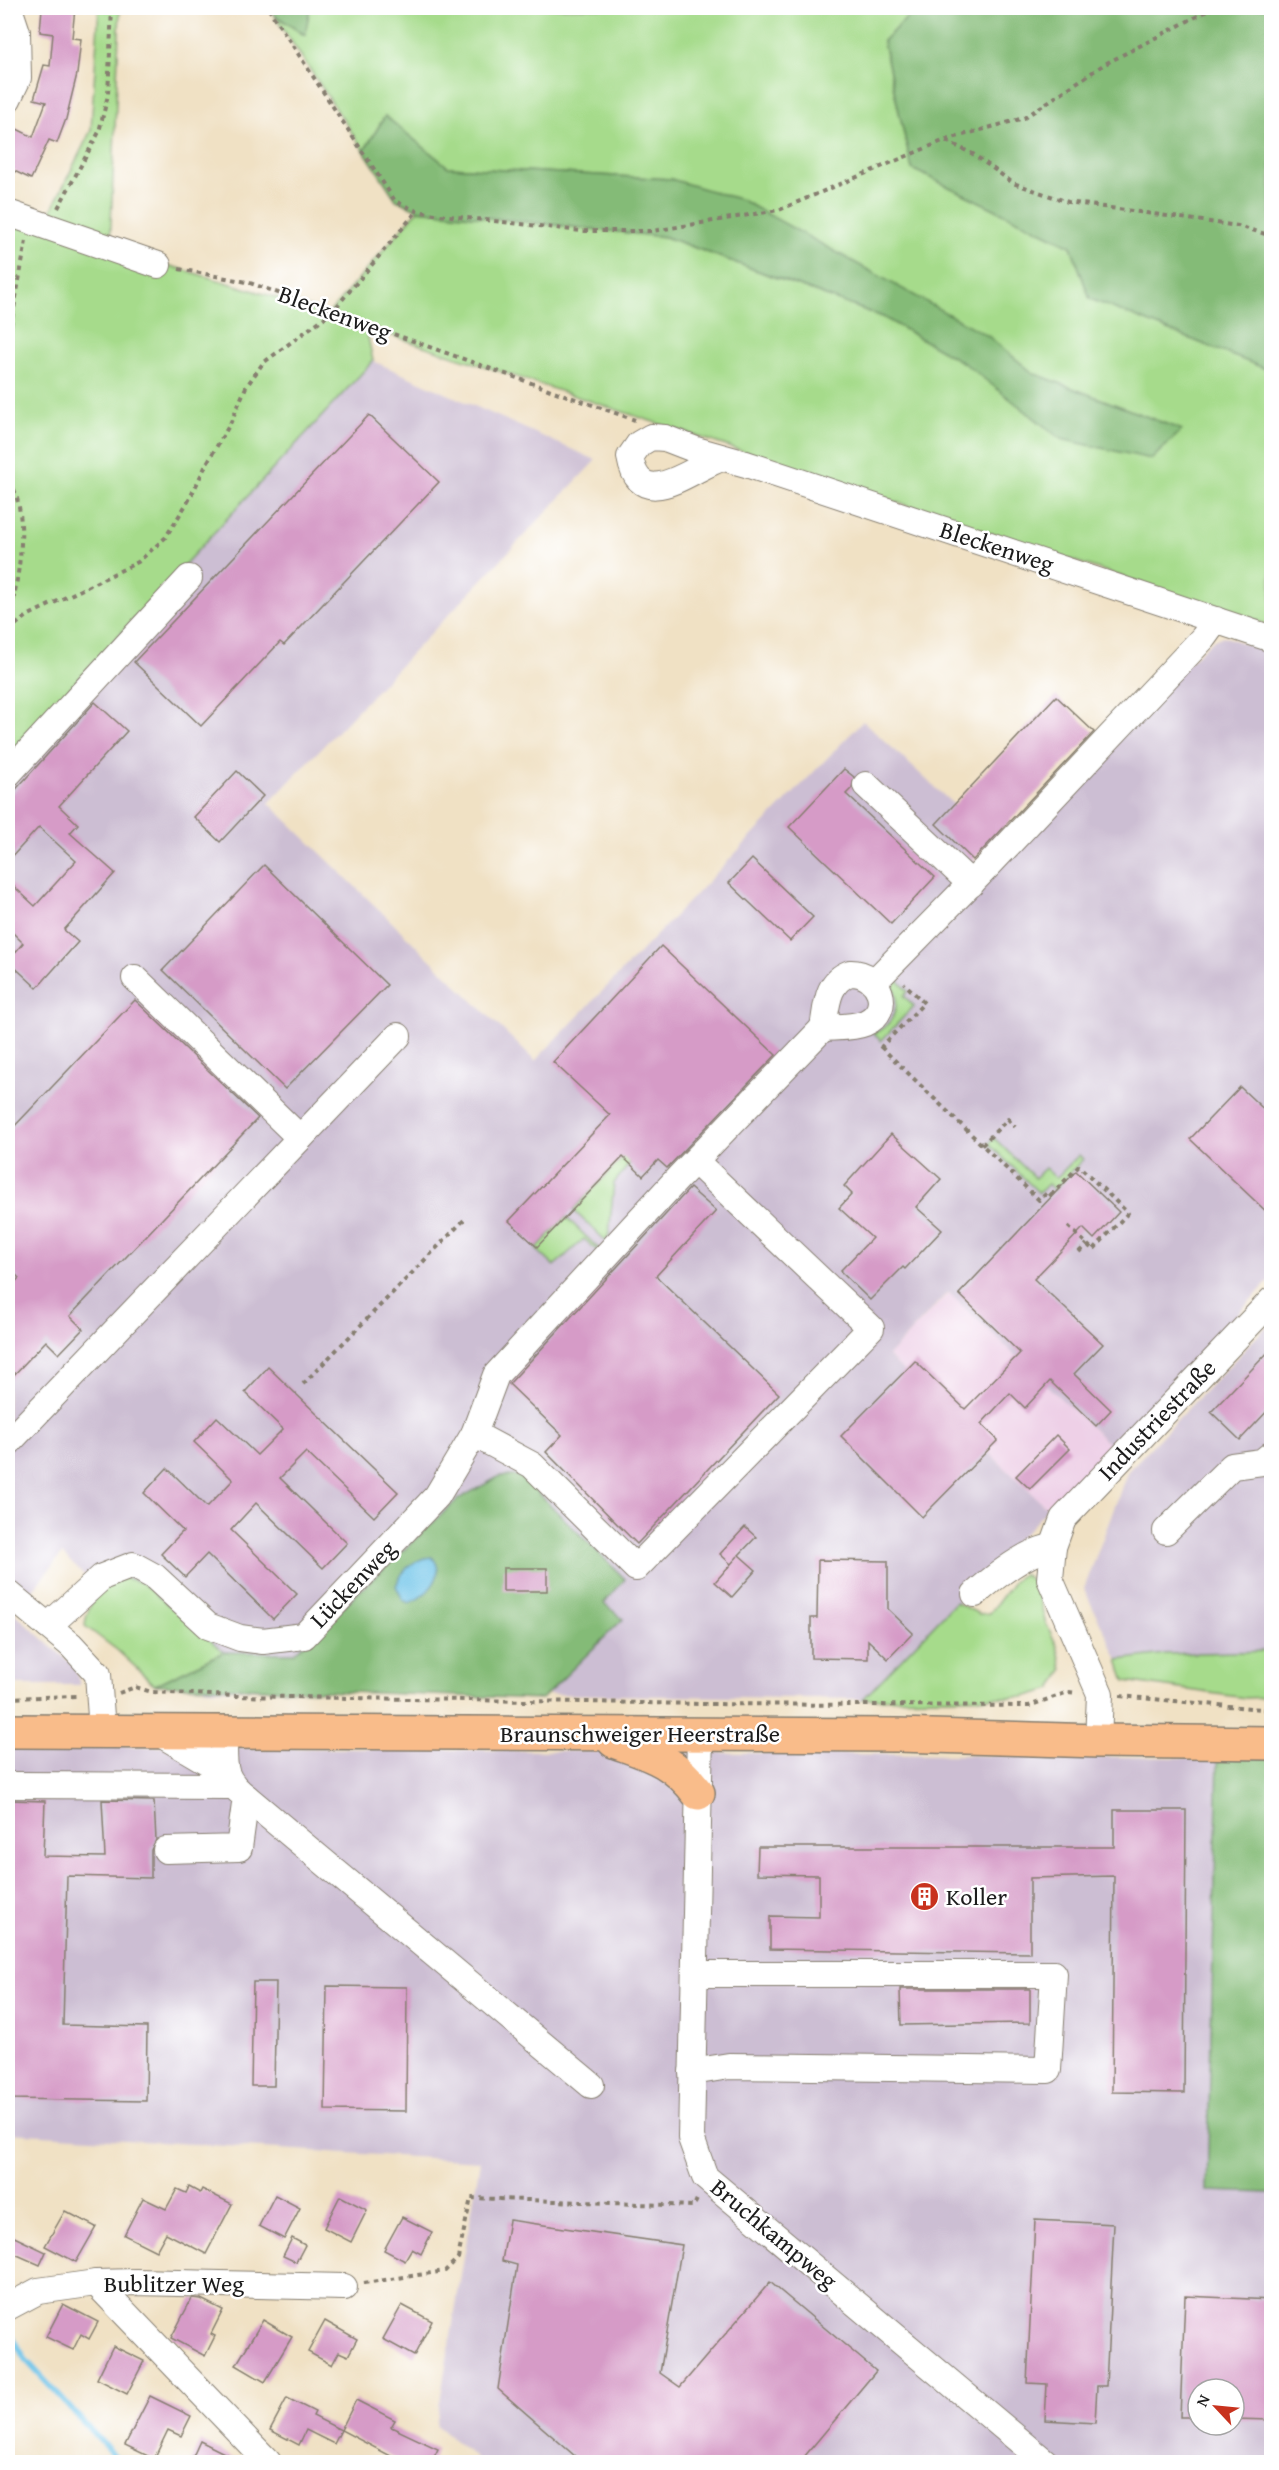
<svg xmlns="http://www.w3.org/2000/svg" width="1279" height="2470" viewBox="0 0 1279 2470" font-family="'Gentium Book Plus',serif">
	<rect width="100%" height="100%" fill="#fff"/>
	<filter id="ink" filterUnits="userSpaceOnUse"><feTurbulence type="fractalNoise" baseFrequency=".0167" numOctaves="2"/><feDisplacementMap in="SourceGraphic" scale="12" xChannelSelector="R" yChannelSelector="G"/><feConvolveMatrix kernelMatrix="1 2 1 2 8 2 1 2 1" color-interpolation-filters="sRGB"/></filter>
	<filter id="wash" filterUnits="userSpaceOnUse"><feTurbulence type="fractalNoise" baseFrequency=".008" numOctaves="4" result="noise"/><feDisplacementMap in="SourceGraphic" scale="24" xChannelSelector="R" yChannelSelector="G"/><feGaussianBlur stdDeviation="1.35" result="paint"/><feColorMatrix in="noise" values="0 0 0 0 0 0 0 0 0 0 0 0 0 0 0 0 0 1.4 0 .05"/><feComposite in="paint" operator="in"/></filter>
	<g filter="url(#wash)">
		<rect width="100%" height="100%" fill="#f0e1c4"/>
		<path fill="#eed0e7" d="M949,1292L1111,1446L1048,1509L888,1356Z"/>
		<g fill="#ccbed3" fill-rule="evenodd">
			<path d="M373,361L596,460L269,803L535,1061L863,721L954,805L936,824L976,862L1212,641L1223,636L1271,653V1279L1111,1446L948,1292L888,1356L1048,1509L863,1699L205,1689L62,1554L14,1613L75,1667L80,1685H8V755Z"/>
			<path d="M1271,1322V1651L1165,1654L1118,1660L1084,1589L1128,1471Z"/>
			<path d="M8,1745L1218,1758L1207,2191L1271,2193V2462H480L436,2425L480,2161L8,2133ZM1198,2389H1234V2425H1198Z"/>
		</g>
		<g fill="#a6db8b" stroke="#617c54" stroke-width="1.5">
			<path d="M99,8H120L110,248L329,313L418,210L665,237L883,317L964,363L1152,459L1182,430L1032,373L988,336L671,179L448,167L385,116L364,151L273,14L304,35L310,8H917L883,41L912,169L1071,246L1090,299L1271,371V626L366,327L373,361L8,755V242L11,215L43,227L91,130Z"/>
			<path d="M894,976L908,991L904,996L914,1006L881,1041L873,1033C897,1025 901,1000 891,980Z"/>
			<path d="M994,1138L1035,1178L1045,1168L1056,1178L1079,1155L1083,1159L1054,1190L1048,1184L1039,1193L989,1144Z"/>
			<path d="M638,1141L644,1146L614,1183L609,1234L606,1241L573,1210Z"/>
			<path d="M566,1217L601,1251L600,1253L584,1239L554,1266L536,1249Z"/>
			<path d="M1023,1574L1036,1584L1045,1621L1057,1646L1063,1670L1052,1689L1024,1697L863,1699L956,1602L979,1614L990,1613L1014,1581Z"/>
			<path d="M124,1578L141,1582L224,1652L155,1685L117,1650L85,1626C86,1610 96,1592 109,1582C113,1580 120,1579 124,1578Z"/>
			<path d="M1271,1651V1697L1245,1698L1125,1681L1118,1660L1165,1654Z"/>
		</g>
		<g fill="#84bb77" stroke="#506c4a" stroke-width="1.5">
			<path d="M269,8H310L305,35L273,14Z"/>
			<path d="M917,8H1271V371L1090,299L1071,246L912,169L883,41Z"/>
			<path d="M385,116L448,167L671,179L742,200L988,336L1033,373L1182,430L1151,459L1061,439L964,363L883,317L666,237L418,210L396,200L364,151Z"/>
			<path d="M500,1476H521L625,1579L604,1603L623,1619L542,1699L155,1685L224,1652L294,1653L458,1499Z"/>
			<path d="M1218,1758H1271V2193L1207,2191Z"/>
		</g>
		<path fill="#6bc2e8" stroke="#446f82" stroke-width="1.5" d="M432,1557C448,1575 427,1596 409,1603L403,1600L396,1586C402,1569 414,1559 432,1557Z"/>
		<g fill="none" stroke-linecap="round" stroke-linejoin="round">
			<path stroke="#6bc2e8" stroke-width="6" d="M10,2332L25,2359L120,2462"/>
		</g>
		<g id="blocks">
			<g fill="#d69bc7">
				<path d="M42,8H75L72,38L81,39L77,74L66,119L57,143L49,140L31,179L8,168V144L15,128L33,137L46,102L34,99L44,65L50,66L53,34L40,32Z"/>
				<path d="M369,415L439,482L284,645L280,642L201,726L134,662Z"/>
				<path d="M1056,696L1094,732L973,860L936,824Z"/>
				<path d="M95,702L127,731L59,806L78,824L70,833L115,873L64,930L78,942L37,988L8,961L23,943L8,928V881L35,906L76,861L39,827L8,861V798Z"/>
				<path d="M844,769L854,777L852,788L846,794L935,877L891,924L789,827Z"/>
				<path d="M237,771L263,796L220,842L194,817Z"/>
				<path d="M752,859L813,917L790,941L729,883Z"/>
				<path d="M264,865L387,985L285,1089L163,970Z"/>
				<path d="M661,946L776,1055L667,1168L658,1160L643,1176L623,1157L537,1247L509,1221L610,1115L553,1062Z"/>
				<path d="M135,1000L258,1118L70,1316L83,1329L59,1354L46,1341L8,1381V1290L19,1278L8,1267V1133Z"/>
				<path d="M1240,1087L1272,1117V1217L1190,1139Z"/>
				<path d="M891,1134L941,1179L916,1207L942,1230L905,1269L903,1267L870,1300L840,1271L872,1238L839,1208L852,1194L844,1186Z"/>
				<path d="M1076,1171L1119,1212L1094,1239L1083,1228L1034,1279L1103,1344L1074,1374L1111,1410L1096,1426L1050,1381L1025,1408L1010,1393L981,1424L998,1440L922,1517L841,1436L915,1361L965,1409L1020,1353L959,1294Z"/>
				<path d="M690,1188L716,1211L656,1276L779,1394L637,1544L546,1452L562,1435L509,1384Z"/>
				<path d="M1272,1348V1406L1240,1440L1211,1412Z"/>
				<path d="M268,1367L398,1492L374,1517L306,1452L280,1478L347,1543L323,1568L256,1503L231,1530L297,1594L273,1619L207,1554L185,1577L161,1554L183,1531L144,1493L167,1468L207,1507L233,1480L194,1442L217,1417L257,1455L283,1429L245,1392Z"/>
				<path d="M1056,1435L1070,1449L1030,1489L1016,1476Z"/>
				<path d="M745,1527L756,1537L739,1555L756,1570L732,1597L715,1582L738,1556L731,1564L720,1554Z"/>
				<path d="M818,1560L888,1561V1609L913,1633L888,1659L868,1640V1659L811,1658V1618H817Z"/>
				<rect x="503" y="1568" width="44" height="23"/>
				<path d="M8,1800L45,1801L43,1856L105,1857L102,1800L154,1801L156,1840L151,1850V1878L67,1876L63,2025L147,2027L146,2101L8,2099Z"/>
				<path d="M1114,1810H1186L1184,2093L1112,2092L1114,1876L1030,1878V1953L770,1949V1916L819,1917V1875L757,1874L758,1847H1114Z"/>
				<path d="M253,1982H276L274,2086H251Z"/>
				<path d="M327,1986L407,1987L406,2111L325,2110Z"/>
				<path d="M900,1989H1030V2023L901,2025Z"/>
				<path d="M189,2187L200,2193L202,2189L232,2204L206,2254L166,2233L156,2251L124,2235L143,2198L166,2209L177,2189L186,2193Z"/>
				<path d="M275,2195L300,2208L284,2239L259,2226Z"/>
				<path d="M340,2196L367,2210L351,2242L324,2228Z"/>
				<path d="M65,2211L96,2227L76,2262L45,2246Z"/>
				<path d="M402,2217L432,2232L421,2254L412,2249L405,2261L384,2250Z"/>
				<path d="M509,2220L682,2245L660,2373L680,2387L770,2282L876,2371L799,2463H583L498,2389L517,2265L502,2261Z"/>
				<path d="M1035,2220L1114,2224L1106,2386H1097L1095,2423L1045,2420L1047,2384L1027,2383Z"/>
				<path d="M8,2234L46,2252L40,2265L8,2251Z"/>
				<path d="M292,2238L305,2245L296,2262L283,2256Z"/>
				<path d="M1185,2296L1272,2300V2420L1234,2419V2389H1198V2417H1180Z"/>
				<path d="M192,2298L201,2299L223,2310L211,2334L215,2336L205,2356L171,2338Z"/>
				<path d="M63,2304L98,2322L89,2339L81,2334L73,2350L46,2337Z"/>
				<path d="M402,2305L432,2321L414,2356L383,2339Z"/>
				<path d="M263,2320L292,2337L265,2382L236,2365Z"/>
				<path d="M325,2321L357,2339L348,2356L339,2352L332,2365L308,2352Z"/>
				<path d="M113,2346L144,2361L127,2394L97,2379Z"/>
				<path d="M150,2396L191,2416L181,2436L168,2430L154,2459L125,2445Z"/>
				<path d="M287,2398L315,2412L313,2416L341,2430L334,2444L306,2430L299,2445L270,2430Z"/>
				<path d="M356,2400L395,2420L391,2427L438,2449L431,2463H404L341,2430Z"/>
				<path d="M200,2441L244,2463H190Z"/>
			</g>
		</g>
	</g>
	<g filter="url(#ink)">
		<use href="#blocks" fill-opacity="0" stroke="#867e70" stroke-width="1.5"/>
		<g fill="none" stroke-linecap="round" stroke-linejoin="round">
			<defs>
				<g id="minor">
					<path d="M8,99L18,78L17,32L9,8"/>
					<path d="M8,213L158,265"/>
					<path d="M722,458C692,467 640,516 630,457L639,444L651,437L665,438L696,450L746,464L1272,639"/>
					<path d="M8,774L189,578"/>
					<path d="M866,785L971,884"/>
					<path d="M850,973C880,972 894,1010 865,1023C853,1028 836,1027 823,1028C827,1006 826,982 850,973Z"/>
					<path d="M135,978L300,1138"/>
					<path d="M875,981L988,866L1203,638L1216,620"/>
					<path d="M474,1434L532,1465L636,1568L871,1328L695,1161"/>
					<path d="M8,1443L398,1036"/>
					<path d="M1166,1531L1232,1466L1262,1462L1272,1454"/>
					<path d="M8,1593L71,1645L98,1674L102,1731"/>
					<path d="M975,1594C993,1578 1028,1550 1053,1547"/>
					<path d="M48,1626L102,1577L133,1565L155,1577L208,1626L240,1638L263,1641L304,1636L437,1496L474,1434L496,1375L679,1177L823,1028"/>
					<path d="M157,1732L225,1772"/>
					<path d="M700,1734L691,2138L705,2177L1045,2462"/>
					<path d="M1098,1741L1100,1694L1050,1579L1053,1547L1063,1519L1272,1300"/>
					<path d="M8,1785L231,1786"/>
					<path d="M246,1797L591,2085"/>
					<path d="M166,1850L239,1848L246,1797C219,1776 225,1764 224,1733"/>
					<path d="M692,2072L729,2066L1048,2070L1054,1974H695"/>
					<path d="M96,2283L268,2462"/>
					<path d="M8,2307L38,2291L96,2283L136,2282L344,2287"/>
				</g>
				<g id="major">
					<path d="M8,1731L898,1735L1098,1741L1272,1743"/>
					<path d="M614,1741C652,1755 673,1760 698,1793"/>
				</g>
			</defs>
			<use href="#minor" stroke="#867e70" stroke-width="28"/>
			<use href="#major" stroke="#867e70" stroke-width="36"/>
			<g stroke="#867e70" stroke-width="4" stroke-dasharray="4.5 4.5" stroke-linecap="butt">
				<path d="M268,8L395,201L417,211L441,215L582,231H653L779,210L945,140L1024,118L1103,65L1213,8"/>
				<path d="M946,141L973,154L1013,183L1068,202L1238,226L1272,236"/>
				<path d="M58,208L99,132L108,95L112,8"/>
				<path d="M179,269L247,282L635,420"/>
				<path d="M8,361L10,331L26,241"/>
				<path d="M8,472C11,483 17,495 19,507C26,546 15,590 8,628"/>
				<path d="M8,630L29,615L138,562L165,538L189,500L207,463L230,424L246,387L263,363L332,312L417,211"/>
				<path d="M880,1046L881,1047L924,1003L904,983"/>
				<path d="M881,1047L1039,1200L1048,1192L1052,1196"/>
				<path d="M982,1145L1008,1119L1015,1127"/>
				<path d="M1051,1195L1079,1166L1128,1213L1093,1250L1068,1226"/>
				<path d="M1079,1252L1087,1244"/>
				<path d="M303,1384L465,1219"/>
				<path d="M119,1693L135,1687L152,1692L234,1696L702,1704L1029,1706L1068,1692L1077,1693"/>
				<path d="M1120,1696L1272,1710"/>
				<path d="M8,1698L79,1696"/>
				<path d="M364,2283L445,2271L458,2258L471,2198L694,2206L698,2197"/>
			</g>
			<use href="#minor" stroke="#fff" stroke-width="26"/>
			<use href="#major" stroke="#f9bc8a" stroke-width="33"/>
		</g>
	</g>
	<defs>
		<symbol id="building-disc" viewBox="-11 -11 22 22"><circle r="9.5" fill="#c8321e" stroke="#fff"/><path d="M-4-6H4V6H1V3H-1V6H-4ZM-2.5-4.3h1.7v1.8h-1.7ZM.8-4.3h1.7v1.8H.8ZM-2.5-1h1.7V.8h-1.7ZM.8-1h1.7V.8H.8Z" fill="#fff"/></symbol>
	</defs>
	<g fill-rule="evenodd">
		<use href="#building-disc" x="908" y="1880" width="33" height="33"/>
	</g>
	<g text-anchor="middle" stroke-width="5" stroke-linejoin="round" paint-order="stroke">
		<g font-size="24" fill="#1c1c1c" stroke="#fff">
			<text transform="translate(335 313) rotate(20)" y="8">Bleckenweg</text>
			<text transform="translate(997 547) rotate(18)" y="8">Bleckenweg</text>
			<text transform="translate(1157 1420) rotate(-46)" y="8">Industriestraße</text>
			<text transform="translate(353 1584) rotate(-46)" y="8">Lückenweg</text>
			<text x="640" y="1742">Braunschweiger Heerstraße</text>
			<text transform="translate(774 2234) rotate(40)" y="8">Bruchkampweg</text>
			<text x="174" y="2292">Bublitzer Weg</text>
		</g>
		<g font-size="24" fill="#1c1c1c" stroke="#fff" text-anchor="start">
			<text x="946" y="1905">Koller</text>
		</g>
	</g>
	<rect width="1279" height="2470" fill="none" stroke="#fff" stroke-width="30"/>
	<g transform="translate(1216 2407) rotate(296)"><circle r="28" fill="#ffffff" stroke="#a4a4a4" stroke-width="1.5"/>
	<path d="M0-4.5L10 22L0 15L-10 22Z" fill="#c8321e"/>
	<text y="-9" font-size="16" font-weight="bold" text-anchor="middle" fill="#1c1c1c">N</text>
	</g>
</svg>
